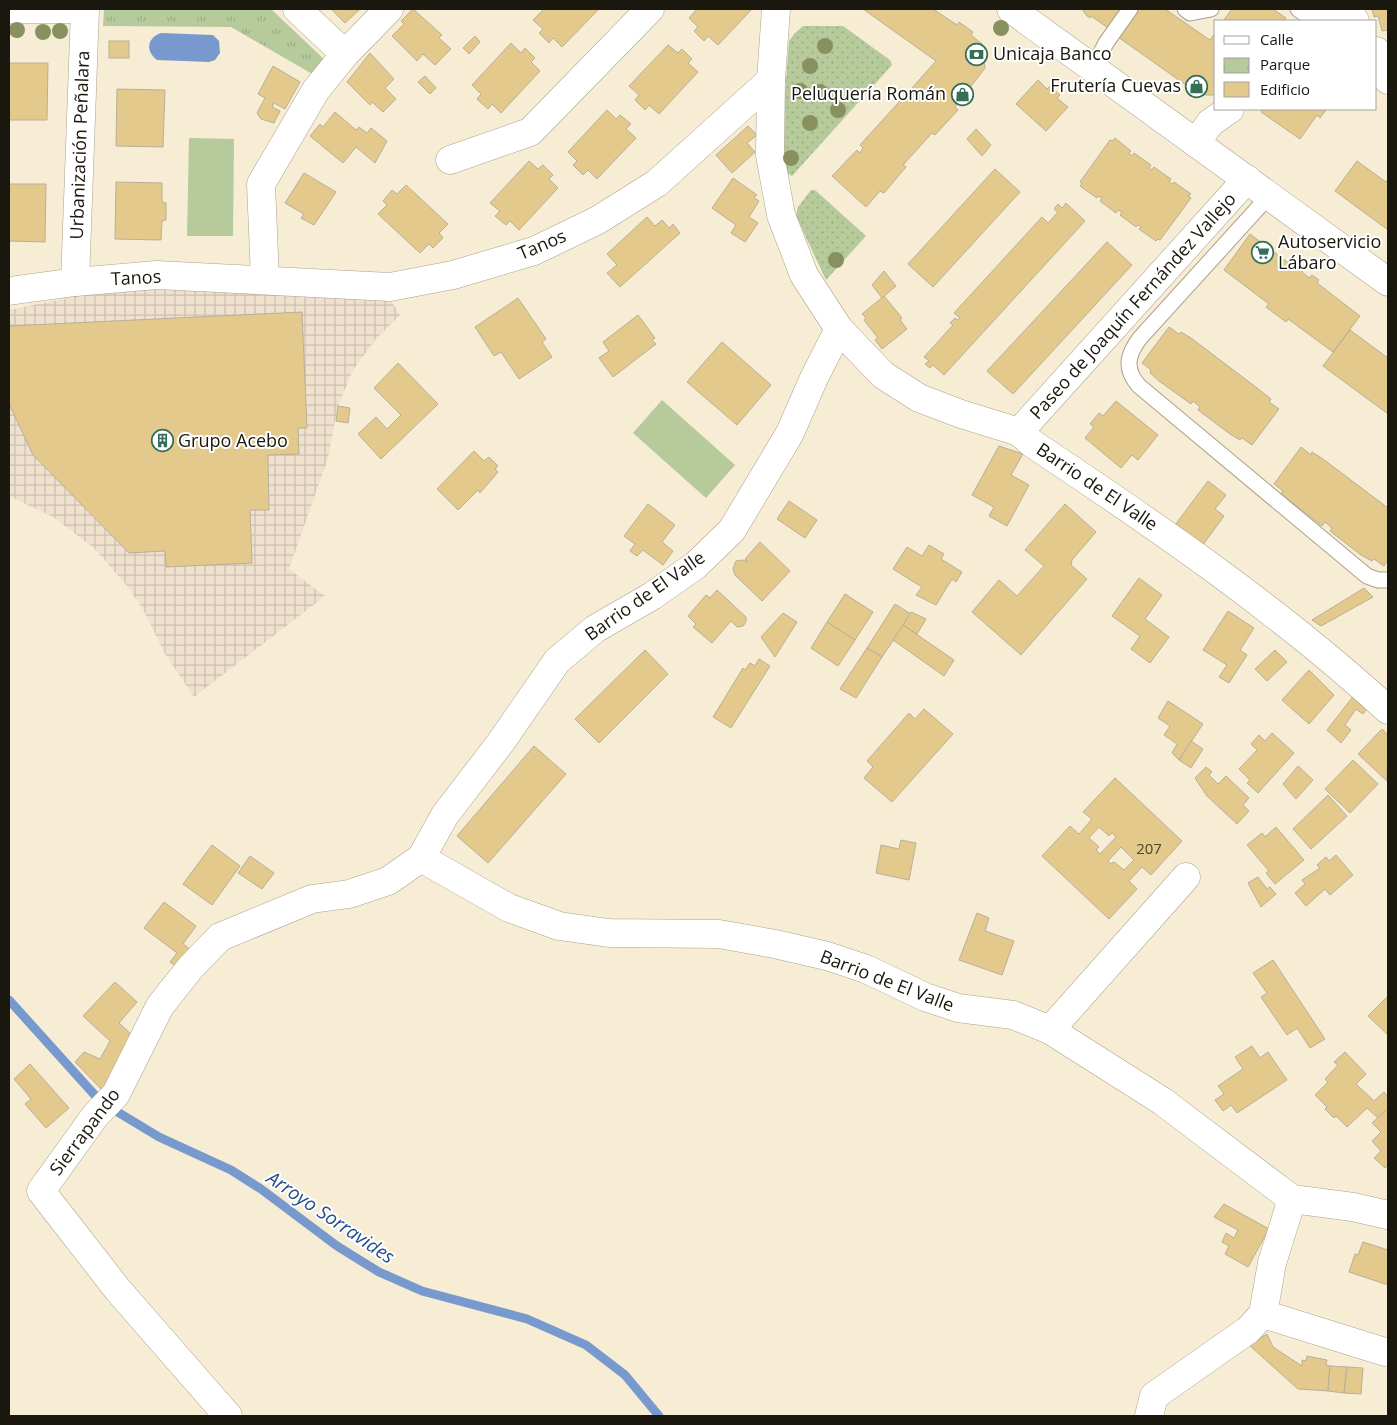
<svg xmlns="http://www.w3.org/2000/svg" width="1397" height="1425" viewBox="0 0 1397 1425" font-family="'Open Sans',sans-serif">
	<defs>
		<pattern id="industrial-grid" width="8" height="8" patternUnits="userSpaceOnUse" patternTransform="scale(1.25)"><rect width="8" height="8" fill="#f0e1ce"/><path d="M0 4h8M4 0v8" fill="none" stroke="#cdc0b0"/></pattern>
		<pattern id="grass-dots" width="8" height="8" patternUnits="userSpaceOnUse" patternTransform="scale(1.25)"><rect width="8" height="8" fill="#b6ca9c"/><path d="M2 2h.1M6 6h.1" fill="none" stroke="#9cad85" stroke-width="1.8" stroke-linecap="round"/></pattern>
		<pattern id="park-tufts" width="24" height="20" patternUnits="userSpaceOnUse" patternTransform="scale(1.25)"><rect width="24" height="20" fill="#b6ca9c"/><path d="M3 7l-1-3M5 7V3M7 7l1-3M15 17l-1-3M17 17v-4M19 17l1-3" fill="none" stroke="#9cad85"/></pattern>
	</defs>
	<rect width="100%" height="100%" fill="#f6edd4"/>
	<path fill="url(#industrial-grid)" d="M154,287L388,296L400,315L376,339L353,370L338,406L328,458L289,569L325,596L194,697L165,654L144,611L128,587L94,548L53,517L9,496V310L87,294Z"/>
	<g fill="url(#grass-dots)">
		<path d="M803,26H843L890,60L892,65L792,176L783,171V120L789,41L794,34Z"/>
		<path d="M811,190H815L866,236L826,280L796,216L798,207Z"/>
	</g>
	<path fill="url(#park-tufts)" d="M104,9H271L326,61L314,75L231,27L103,26Z"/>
	<g fill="#b6ca9c">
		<path d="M189,138L234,139L233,236H187Z"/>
		<path d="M662,400L735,465L706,498L633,433Z"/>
	</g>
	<path fill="#7899cd" d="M161,33L213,35L219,41L220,53L215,60L209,62L157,60C145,51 147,38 161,33Z"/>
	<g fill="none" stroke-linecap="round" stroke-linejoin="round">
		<path stroke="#7899cd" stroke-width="9" d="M9,1000L101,1102L159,1137L231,1170L261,1189L337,1246L379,1272L422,1291L527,1319L586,1345L625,1375L659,1416"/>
	</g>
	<g fill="#e3ca8c" stroke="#b9af98" fill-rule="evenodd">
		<path d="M331,9H360L345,23Z"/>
		<path d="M413,9L442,35L439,38L451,49L435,65L423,54L417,61L392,36L404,24L401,21Z"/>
		<path d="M544,9H599L562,47L553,38L549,43L539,33L543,29L533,20Z"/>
		<path d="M697,9H752L718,45L708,36L704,41L694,31L698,27L689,18Z"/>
		<path d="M863,9H933L957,25L959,22L973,32L971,35L982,44L985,68L955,107L958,110L935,135L932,133L903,165L906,167L884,193L880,191L866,207L832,176L857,150L860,153L863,148L860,145L908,92L911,95L915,90L912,88L936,61Z"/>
		<path d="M1082,9H1117L1123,13L1111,30L1091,16L1090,18L1087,16Z"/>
		<path d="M1137,9H1165L1210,40L1216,32V95H1200L1118,37Z"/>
		<path d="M1232,9H1273L1286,18L1284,21H1223Z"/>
		<path d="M1372,9H1388V30L1382,31L1378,16L1374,17Z"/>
		<path d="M475,36L480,42L469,54L463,48Z"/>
		<rect x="109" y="41" width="20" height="17"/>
		<path d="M511,43L521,53L525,48L535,58L531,62L540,71L501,113L492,104L488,109L477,99L481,94L472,85Z"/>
		<path d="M668,45L678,53L682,49L692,59L688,63L698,72L659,114L649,105L645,110L635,100L639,95L629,86Z"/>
		<path d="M370,53L394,79L385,88L396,99L383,112L372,102L370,105L347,82Z"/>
		<path d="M9,63H48L47,120H9Z"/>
		<path d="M273,66L300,82L285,109L274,103L272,107L280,111L274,123L261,119L257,113L265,98L258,94Z"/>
		<path d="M425,76L436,88L430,94L418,82Z"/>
		<path d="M1038,80L1047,89L1050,86L1060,95L1057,98L1068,107L1046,131L1016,104Z"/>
		<path d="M117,89L165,90L163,147L116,146Z"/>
		<path d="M1263,109H1323L1326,110L1320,118L1317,115L1300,139L1261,112Z"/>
		<path d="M607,110L616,119L620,115L631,124L626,129L636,138L597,179L588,170L583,175L573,165L577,161L568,152Z"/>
		<path d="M335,112L356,130L359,127L367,133L371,128L387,141L375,163L356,147L343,163L310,136L320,124L323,127Z"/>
		<path d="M748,126L757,135L747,143L755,152L732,173L716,155Z"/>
		<path d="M976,129L991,145L982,156L967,139Z"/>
		<path d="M1115,138L1131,151L1129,153L1132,156L1134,153L1151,165L1149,168L1152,170L1154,167L1171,179L1169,182L1172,184L1174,182L1191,194L1188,196L1191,198L1160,240L1158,239L1156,241L1139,229L1142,227L1138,225L1136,227L1120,215L1122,212L1118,210L1116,213L1100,201L1102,198L1098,196L1097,198L1080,186L1082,184L1080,182L1110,140L1113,141Z"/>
		<path d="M529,161L538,169L543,165L553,175L549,179L558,188L519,230L510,221L506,225L495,216L500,211L490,203Z"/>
		<path d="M1357,161L1386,182L1388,179V230L1335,191Z"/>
		<path d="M995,169L1020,192L933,287L908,264Z"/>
		<path d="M304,173L336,192L314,225L301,218L304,214L285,203Z"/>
		<path d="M733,178L757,195L754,198L759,201L749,217L758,223L745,242L731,233L736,225L712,208Z"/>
		<path d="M116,182L162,183V202L166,203V220L162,221L161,240L115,239Z"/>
		<path d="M9,184H46L45,242L9,241Z"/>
		<path d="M406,185L448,224L439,233L443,238L433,248L429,244L420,253L378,214L387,205L383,201L392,190L397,194Z"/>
		<path d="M1066,203L1085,221L944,375L933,365L930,368L925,364L929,361L924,357L953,325L950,323L955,318L958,320L960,318L954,313L1042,217L1048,223L1058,212L1054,209L1058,204L1062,208Z"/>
		<path d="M647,217L655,226L662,220L669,228L673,224L680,233L620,287L607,273L617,265L607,254Z"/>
		<path d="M1250,234L1294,267L1297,264L1304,269L1302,272L1309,278L1312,275L1319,280L1317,283L1360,316L1333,352L1288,319L1286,322L1266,307L1269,304L1224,270Z"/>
		<path d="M1107,242L1132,265L1013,394L987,371Z"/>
		<path d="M884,271L896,286L882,298L872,285Z"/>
		<path d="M884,296L902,318L900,320L907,329L882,349L875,340L878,338L864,320L866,318L862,314Z"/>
		<path d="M518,298L546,339L542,342L552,357L519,379L501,352L494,356L475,327Z"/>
		<path d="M302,312L307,428H298L299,454L268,455L269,510H250L252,563L166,567L165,551L129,553L33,455L9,404V326Z"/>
		<path d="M638,315L655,338L652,340L656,344L613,377L599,358L609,351L603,342Z"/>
		<path d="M1169,327L1179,334L1181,332L1191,338L1261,391L1271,399L1269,402L1279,409L1252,445L1242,438L1240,440L1230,434L1198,410L1200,407L1193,401L1191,404L1159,381L1150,373L1151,370L1142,363Z"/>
		<path d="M1350,330L1388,358V414L1323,366Z"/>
		<path d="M722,342L771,385L737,425L687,382Z"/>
		<path d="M398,363L438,404L381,459L358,434L376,417L387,429L401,415L374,388Z"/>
		<path d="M1116,401L1158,435L1138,460L1132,455L1121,468L1085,438L1094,427L1090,424L1099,413L1103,416Z"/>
		<path d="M338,406L350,408L348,423L336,421Z"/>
		<path d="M999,446L1023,454L1011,475L1029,485L1007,526L989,516L994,507L972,495Z"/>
		<path d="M1301,447L1311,455L1312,452L1323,459L1388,508V560L1384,566L1374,559L1372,561L1361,555L1330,531L1332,528L1325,522L1322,526L1281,494L1283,491L1274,484Z"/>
		<path d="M474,451L484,461L489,457L498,466L495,469L498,472L480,493L478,490L458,510L437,489Z"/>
		<path d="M1208,481L1226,495L1215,509L1224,516L1202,546L1175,525Z"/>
		<path d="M789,501L817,520L805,538L777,519Z"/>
		<path d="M648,504L675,525L662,542L673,551L663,565L643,550L637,556L630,551L635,544L624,536Z"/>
		<path d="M1065,504L1096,532L1072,560L1071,565L1087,579L1021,655L972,612L999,580L1017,596L1044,566L1025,550Z"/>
		<path d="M760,542L790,571L762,601L735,575L733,569L736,561L743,560L748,562L745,559Z"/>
		<path d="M929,545L944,554L941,559L962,572L956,582L952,579L936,605L916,595L922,587L893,569L907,547L922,556Z"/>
		<path d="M1139,578L1162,595L1145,619L1169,637L1150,663L1131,649L1140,636L1112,616Z"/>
		<path d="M1364,588L1373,597L1321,626L1312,620Z"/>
		<path d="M717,590L746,617V622L743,626L737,627L731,621L712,643L693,627L696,624L688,616L706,595L710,598Z"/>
		<path d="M845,594L873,612L855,640L827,622Z"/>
		<path d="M895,604L911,614L882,657L867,648Z"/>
		<path d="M1228,611L1254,628L1240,650L1247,655L1229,683L1219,677L1227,665L1203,650Z"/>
		<path d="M911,612L926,619L917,634L903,625Z"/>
		<path d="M783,613L797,622L775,657L761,637Z"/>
		<path d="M827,622L855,640L838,666L811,648Z"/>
		<path d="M903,625L954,660L944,676L893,640Z"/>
		<path d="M867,648L882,657L856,698L840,689Z"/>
		<path d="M645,650L668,674L599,743L575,719Z"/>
		<path d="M1275,650L1287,662L1267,681L1255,669Z"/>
		<path d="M759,659L770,666L731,728L713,717L743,668L745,670L750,663L755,666Z"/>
		<path d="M1309,670L1334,695L1309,724L1282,700Z"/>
		<path d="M1355,694L1369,706L1363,714L1356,709L1345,725L1351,730L1341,743L1327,730Z"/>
		<path d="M1168,701L1203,724L1179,760L1172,753L1177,744L1164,735L1170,726L1158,718Z"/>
		<path d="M924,709L953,734L892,802L864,778L873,767L867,761L909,713L915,719Z"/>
		<path d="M1382,729L1388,735L1387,781L1358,754Z"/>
		<path d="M1272,733L1294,753L1258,793L1247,783L1250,780L1239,769L1257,750L1251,744L1259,735L1265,741Z"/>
		<path d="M1191,741L1203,749L1191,768L1179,760Z"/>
		<path d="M534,746L566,774L488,863L457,836Z"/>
		<path d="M1353,760L1378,784L1350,813L1325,789Z"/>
		<path d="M1298,766L1313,780L1296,799L1283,784Z"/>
		<path d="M1206,767L1212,772L1209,775L1218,784L1226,776L1249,798L1243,805L1249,811L1237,824L1207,796L1195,778Z"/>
		<path d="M1115,778L1182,841L1151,875L1142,867L1129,881L1137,889L1109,919L1042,856L1070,826L1079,834L1092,819L1083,812ZM1099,827L1109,836L1112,833L1116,837L1100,854L1096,850L1099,847L1089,838ZM1121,847L1134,860L1124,870L1114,862L1111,864L1108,861Z"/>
		<path d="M1328,795L1347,816L1311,849L1293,829Z"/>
		<path d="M1276,827L1304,860L1275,884L1266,873L1269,871L1247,845L1262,833L1265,837Z"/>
		<path d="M901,840L916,843L909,880L876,873L881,845L899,849Z"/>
		<path d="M212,845L240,866L212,905L183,884Z"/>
		<path d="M1336,855L1353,875L1330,895L1325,889L1306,906L1295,893L1305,884L1302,880L1320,868L1317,865L1326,857L1329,861Z"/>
		<path d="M250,856L274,873L262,889L238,873Z"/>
		<path d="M1258,877L1267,889L1270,887L1276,894L1261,907L1248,883Z"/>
		<path d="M164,902L196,926L183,944L194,952L181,970L170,962L177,953L144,928Z"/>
		<path d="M977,913L989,918L985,931L1014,941L1002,975L959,960Z"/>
		<path d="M1273,960L1325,1039L1310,1048L1297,1028L1287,1035L1261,997L1267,993L1253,973Z"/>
		<path d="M115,982L137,1002L119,1023L134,1037L102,1090L75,1062L84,1052L100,1059L110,1041L83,1016Z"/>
		<path d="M1388,996V1035L1368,1016Z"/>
		<path d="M1252,1046L1260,1058L1268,1052L1287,1080L1237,1113L1231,1105L1223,1111L1215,1100L1224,1094L1218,1086L1243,1069L1235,1057Z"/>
		<path d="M1345,1052L1366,1074L1356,1084L1374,1101L1384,1092L1388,1097V1108L1378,1118L1367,1108L1347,1127L1336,1116L1334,1118L1325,1109L1327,1107L1315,1095L1328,1082L1325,1079L1338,1065L1334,1062Z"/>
		<path d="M30,1064L69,1108L46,1128L25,1104L31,1099L14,1079Z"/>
		<path d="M1388,1108V1165L1385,1168L1374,1158L1381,1151L1372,1141L1381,1132L1372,1123Z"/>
		<path d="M1224,1204L1269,1229L1248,1267L1225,1254L1229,1246L1222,1242L1226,1233L1234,1238L1238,1230L1214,1217Z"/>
		<path d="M1363,1242L1388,1250V1285L1349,1272L1355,1254L1358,1255Z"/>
		<path d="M1267,1334L1273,1347L1302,1366V1360L1306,1361L1307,1356L1327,1360L1326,1365L1330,1366L1328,1391L1298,1389L1249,1345Z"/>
		<path d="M1330,1366L1347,1367L1344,1393L1328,1391Z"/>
		<path d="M1347,1367L1363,1368L1361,1394L1344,1393Z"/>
	</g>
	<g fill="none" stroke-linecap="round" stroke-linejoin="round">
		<defs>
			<g id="lane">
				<path d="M1185,9L1190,13L1211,9"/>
				<path d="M1298,9L1315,21"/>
				<path d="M1093,68L1106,43L1130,9"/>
				<path d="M1269,196L1140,338C1127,355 1124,369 1139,386L1367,576L1378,580H1388"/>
			</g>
			<g id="street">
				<path d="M9,9H79"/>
				<path d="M297,9L345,54"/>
				<path d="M776,9L771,80L770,155L781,215L804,275L839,329L883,375L919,398L961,414L1019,432L1033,444C1156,526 1279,610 1388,710"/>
				<path d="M1346,9L1355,21"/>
				<path d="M1317,21L1328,9"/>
				<path d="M1376,51L1388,80"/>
				<path d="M1196,143L1210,123L1230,109"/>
				<path d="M450,160L530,132L650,9"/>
				<path d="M265,279L261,184L316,90L345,54L389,9"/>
				<path d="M75,282L85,9"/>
				<path d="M9,291L75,282L157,275L390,287L453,275L534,251L598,220L657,183L771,80"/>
				<path d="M1019,432L1247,179"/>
				<path d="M421,858L509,908L559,926L609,933L719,934L775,944L827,956L866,969L925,997L958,1008L1013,1015L1050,1030L1162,1101L1292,1199L1353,1207L1388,1215"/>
				<path d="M1050,1030L1186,877"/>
				<path d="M1263,1314L1385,1352"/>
				<path d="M228,1416L118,1290L41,1191L95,1116L116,1094L160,1006L191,967L220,937L312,899L349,894L388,881L421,858L445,815L501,742L557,661L595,629L652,596L696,565L732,530L790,433L814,378L839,329"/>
				<path d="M1149,1416L1154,1396L1248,1330L1263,1314L1272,1263L1292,1199"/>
			</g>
			<path id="secondary" d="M1011,9L1388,282"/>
		</defs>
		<use href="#lane" stroke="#aba28b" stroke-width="17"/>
		<use href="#street" stroke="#aba28b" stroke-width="29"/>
		<use href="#secondary" stroke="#aba28b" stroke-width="29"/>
		<use href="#lane" stroke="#fff" stroke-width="15"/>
		<use href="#street" stroke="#fff" stroke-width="28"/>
		<use href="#secondary" stroke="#fff" stroke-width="28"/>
	</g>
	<g fill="#88905f">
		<circle cx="1001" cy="28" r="8"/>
		<circle cx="17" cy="30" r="8"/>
		<circle cx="60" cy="31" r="8"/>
		<circle cx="43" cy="32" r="8"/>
		<circle cx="825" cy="46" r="8"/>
		<circle cx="810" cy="66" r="8"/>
		<circle cx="800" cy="91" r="8"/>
		<circle cx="820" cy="92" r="8"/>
		<circle cx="838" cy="110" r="8"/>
		<circle cx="810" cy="123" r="8"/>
		<circle cx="791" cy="158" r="8"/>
		<circle cx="836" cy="260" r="8"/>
	</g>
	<defs>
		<symbol id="bank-ring" viewBox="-11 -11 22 22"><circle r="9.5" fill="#fff" stroke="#366f57" stroke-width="1.5"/><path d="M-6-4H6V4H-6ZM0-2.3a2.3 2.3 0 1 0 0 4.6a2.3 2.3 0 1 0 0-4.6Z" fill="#366f57"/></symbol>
		<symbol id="shop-ring" viewBox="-11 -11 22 22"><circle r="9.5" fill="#fff" stroke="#366f57" stroke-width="1.5"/><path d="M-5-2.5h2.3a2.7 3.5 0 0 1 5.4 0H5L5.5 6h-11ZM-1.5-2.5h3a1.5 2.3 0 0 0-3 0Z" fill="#366f57"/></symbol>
		<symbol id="supermarket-ring" viewBox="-11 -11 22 22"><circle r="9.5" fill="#fff" stroke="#366f57" stroke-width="1.5"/><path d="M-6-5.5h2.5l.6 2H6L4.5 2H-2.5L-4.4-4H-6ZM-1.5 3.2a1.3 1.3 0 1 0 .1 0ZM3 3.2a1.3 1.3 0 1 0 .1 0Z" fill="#366f57"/></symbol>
		<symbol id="building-ring" viewBox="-11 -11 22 22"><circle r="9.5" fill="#fff" stroke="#366f57" stroke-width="1.5"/><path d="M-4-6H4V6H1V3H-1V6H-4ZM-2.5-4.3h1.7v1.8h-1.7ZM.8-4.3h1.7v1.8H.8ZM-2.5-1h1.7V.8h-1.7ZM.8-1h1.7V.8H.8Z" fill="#366f57"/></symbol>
	</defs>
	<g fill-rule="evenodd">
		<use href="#bank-ring" x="964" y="42" width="25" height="25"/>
		<use href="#shop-ring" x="1184" y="74" width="25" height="25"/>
		<use href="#shop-ring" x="950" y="82" width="25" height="25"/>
		<use href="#supermarket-ring" x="1250" y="240" width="25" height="25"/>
		<use href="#building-ring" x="150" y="428" width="25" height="25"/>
	</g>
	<g text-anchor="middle" stroke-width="4" stroke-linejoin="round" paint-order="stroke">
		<g font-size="15" fill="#4c442e">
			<text x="1149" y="854">207</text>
		</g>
		<g font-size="18" fill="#1a170e" stroke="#fff" text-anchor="start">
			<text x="993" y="60">Unicaja Banco</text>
			<text x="1181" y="92" text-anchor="end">Frutería Cuevas</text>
			<text x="946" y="100" text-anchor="end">Peluquería Román</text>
			<text x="1278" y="248">Autoservicio<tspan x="1278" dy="21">Lábaro</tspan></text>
			<text x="178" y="447">Grupo Acebo</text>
		</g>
		<g font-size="18" fill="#1a170e" stroke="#fff">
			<text transform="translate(80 145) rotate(-88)" y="6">Urbanización Peñalara</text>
			<text transform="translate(542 245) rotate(-23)" y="6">Tanos</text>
			<text transform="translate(136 278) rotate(-3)" y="6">Tanos</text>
			<text transform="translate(1133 306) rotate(-48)" y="6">Paseo de Joaquín Fernández Vallejo</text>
			<text transform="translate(1097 487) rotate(34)" y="6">Barrio de El Valle</text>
			<text transform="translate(645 596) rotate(-35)" y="6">Barrio de El Valle</text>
			<text transform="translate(887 981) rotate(21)" y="6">Barrio de El Valle</text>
			<text transform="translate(85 1132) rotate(-53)" y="6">Sierrapando</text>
		</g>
		<g font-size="19" font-style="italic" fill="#244e8d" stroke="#fff">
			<text transform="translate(331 1217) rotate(34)" y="7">Arroyo Sorravides</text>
		</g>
	</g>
	<rect width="1397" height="1425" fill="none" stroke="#1a170e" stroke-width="20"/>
	<rect x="1214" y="20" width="162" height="90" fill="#ffffff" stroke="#a3a29f"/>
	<rect x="1224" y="36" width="25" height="8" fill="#ffffff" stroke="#a3a29f"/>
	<text x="1260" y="45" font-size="15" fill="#1a170e">Calle</text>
	<rect x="1224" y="58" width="25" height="15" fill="url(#park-tufts)" stroke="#a3a29f"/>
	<text x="1260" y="70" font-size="15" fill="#1a170e">Parque</text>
	<rect x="1224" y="82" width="25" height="15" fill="#e3ca8c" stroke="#a3a29f"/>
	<text x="1260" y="95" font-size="15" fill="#1a170e">Edificio</text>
</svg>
